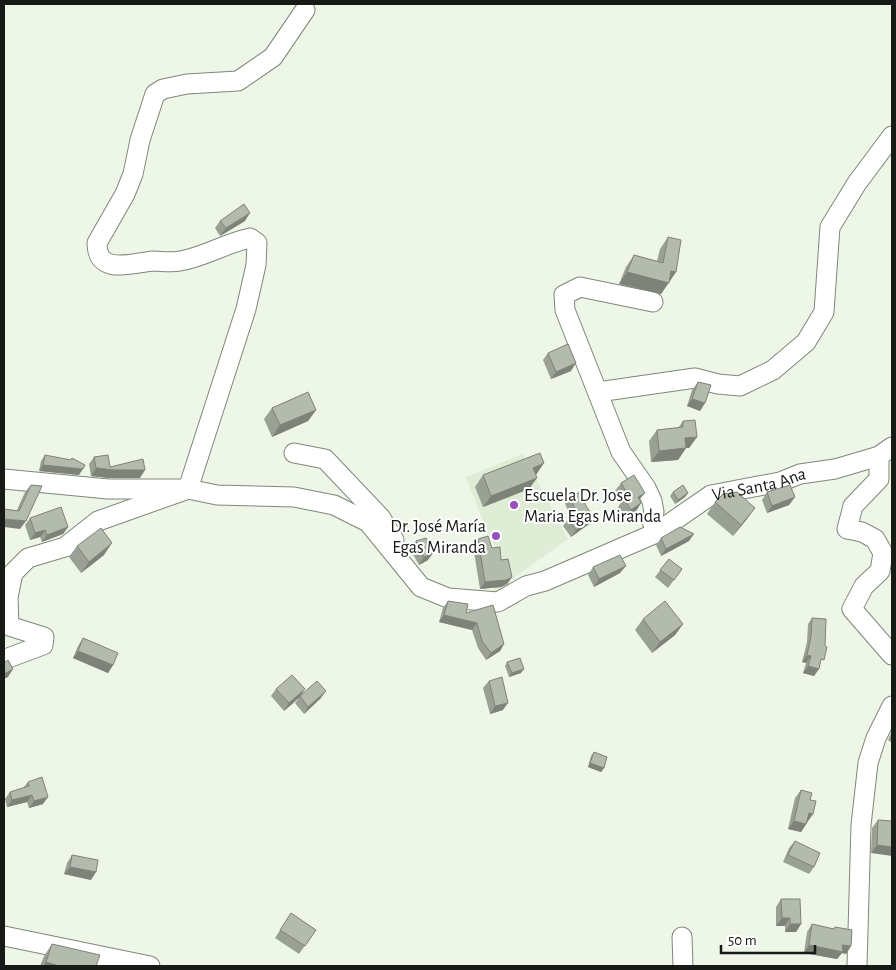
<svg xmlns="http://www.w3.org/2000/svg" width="896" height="970" viewBox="0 0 896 970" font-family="'Alegreya Sans',sans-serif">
	<rect width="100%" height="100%" fill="#eef7e7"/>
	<path fill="#dfecd6" d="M523,454L568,539L512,579L504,594L490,595L506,568L488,533L466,477Z"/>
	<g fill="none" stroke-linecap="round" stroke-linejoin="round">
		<defs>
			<g id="minor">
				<path d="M653,302L580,287L564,295L565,310L621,452L646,488L652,501L654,512L652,521L656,533"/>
				<path d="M598,392L695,378L718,384L740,386L773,370L806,342L824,312L830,227L857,183L892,136"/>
				<path d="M294,453L325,459L381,518L394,540"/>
				<path d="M879,456V479L853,506L847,529L862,532L875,539L883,553L880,571L864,586L852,609L892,655"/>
				<path id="s1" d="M4,479L108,489H188L217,495L294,497L334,505L368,522L421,587L448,598L498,602L526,586L545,581L656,533L711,495L780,482L800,474L835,469L879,456L892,447"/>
				<path d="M8,658L43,645L44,637L9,626L8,597L13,573L28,558L65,547L98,521L188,489L246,309L256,265L257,243L250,238C226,243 204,257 180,261C171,263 161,261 153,261C133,263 97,276 97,243L125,194L133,174L140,140L155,94L163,89L187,84L238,81L273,57L305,10"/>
				<path d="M4,936L150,966"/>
				<path d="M682,937L683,966"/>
				<path d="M857,966L861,825L868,763L876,738L892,706"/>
			</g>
		</defs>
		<use href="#minor" stroke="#7e8778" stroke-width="21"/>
		<use href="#minor" stroke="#fff" stroke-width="19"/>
	</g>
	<g fill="#99a194">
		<path d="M220,221H245L220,236L215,228Z"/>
		<path d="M668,237L676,272L661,294L619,284L626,267L634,255L657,261L660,249Z"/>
		<path d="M548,353L571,371L551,379L543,360Z"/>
		<path d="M698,382L705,403L700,411L687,406L692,390Z"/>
		<path d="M272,408L316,410L308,421L272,437L264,419Z"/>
		<path d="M683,421L697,437L689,448H686L678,460L651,462L649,441L657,430L678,428Z"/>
		<path d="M45,455L79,475L39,471L41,461Z"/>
		<path d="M94,457L110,467L140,478H109L91,476L89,464Z"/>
		<path d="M483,475H536L529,489L483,507L475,487Z"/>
		<path d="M621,483L639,500L641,503L636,511L625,518L618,507L622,501L615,491Z"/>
		<path d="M31,485L20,529L17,510L25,492Z"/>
		<path d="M673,492L688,493L685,497L675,504L670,496Z"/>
		<path d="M767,492L795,497L789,505L767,513L762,500Z"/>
		<path d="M570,496L594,517L589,524L571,537L563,526L568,519L570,517L565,503Z"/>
		<path d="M715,502L747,519L733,536L707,514Z"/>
		<path d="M30,518L68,527L63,534L42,542L40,537L30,540L25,525Z"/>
		<path d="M661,538L689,541L661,556L656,545Z"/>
		<path d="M478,539L492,548L501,560L512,577L507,584L501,587L480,589L473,546Z"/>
		<path d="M416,541L428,560L419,565L410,549Z"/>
		<path d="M77,546L104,555L81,573L69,557Z"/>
		<path d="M669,559L682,569L668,588L655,577Z"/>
		<path d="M593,567L620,573L594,587L588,575Z"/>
		<path d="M448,601L466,613L504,644L500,651L486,660L478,648L472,630L439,622L443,608Z"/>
		<path d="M812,618L819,666L814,676L803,673L806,663L802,662L807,642L808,624Z"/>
		<path d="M643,619L683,624L675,635L652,653L635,630Z"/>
		<path d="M83,638L113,665L108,673L73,658L78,646Z"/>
		<path d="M507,662L521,673L509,677L505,666Z"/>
		<path d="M489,681L503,710L490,714L483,688Z"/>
		<path d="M276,689L301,696L321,698L304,714L295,703L300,697L284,711L271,696Z"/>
		<path d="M892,731V743L888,740Z"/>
		<path d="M594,752L604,768L601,772L588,767L591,756Z"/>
		<path d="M28,782L43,804L29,808L27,802L7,807L5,799L10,792L23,788Z"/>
		<path d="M801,790L810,800L813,814L801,832L788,829L795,798Z"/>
		<path d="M878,820L892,831L871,853L872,828Z"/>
		<path d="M795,841L814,867L809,874L783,862L789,848Z"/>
		<path d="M72,855L91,880L64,874L67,863Z"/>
		<path d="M781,899L801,924L796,932H785V926H776V907Z"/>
		<path d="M291,913L316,930L299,954L275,938Z"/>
		<path d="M812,924L834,929L835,927L851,946L846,954L842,953L837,959L804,953L807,932Z"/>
		<path d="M52,944L96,966H40L44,956Z"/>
	</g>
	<g fill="#7d8378">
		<path d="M250,213L245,221L220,236L226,228Z"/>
		<path d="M671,271L676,272L661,294L619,284L627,272Z"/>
		<path d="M576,363L571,371L551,379L556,372Z"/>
		<path d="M692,399L705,403L700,411L687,406Z"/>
		<path d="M316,410L308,421L272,437L280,425Z"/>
		<path d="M697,437L689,448H686L678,460L651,462L659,451L685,438Z"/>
		<path d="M544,463L536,475L533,468Z"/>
		<path d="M43,465L83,469L79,475L39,471Z"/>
		<path d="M96,468L145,470L140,478H109L91,476Z"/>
		<path d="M537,478L529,489L483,507L491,496Z"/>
		<path d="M645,493L639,500L638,497Z"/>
		<path d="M688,493L685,497L675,504L678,500Z"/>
		<path d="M795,497L789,505L767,513L772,506Z"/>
		<path d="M641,503L636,511L625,518L631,510Z"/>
		<path d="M755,508L747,519L733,536L741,525Z"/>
		<path d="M594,517L589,524L571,537L576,530Z"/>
		<path d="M4,519L26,521L20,529L4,527Z"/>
		<path d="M68,527L63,534L42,542L47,535Z"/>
		<path d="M45,530L40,537L30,540L35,533Z"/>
		<path d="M694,534L689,541L661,556L666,549Z"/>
		<path d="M112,543L104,555L81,573L89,562Z"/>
		<path d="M434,552L428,560L419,565L424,557Z"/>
		<path d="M626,566L620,573L594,587L599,579Z"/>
		<path d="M512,577L507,584L501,587L480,589L485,582Z"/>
		<path d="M444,615L477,623L472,630L439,622Z"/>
		<path d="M683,624L675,635L652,653L660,642Z"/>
		<path d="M504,644L500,651L486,660L491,653Z"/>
		<path d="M78,651L113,665L108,673L73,658Z"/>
		<path d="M807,655L811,656L806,663L802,662Z"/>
		<path d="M808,666L819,669L814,676L803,673Z"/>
		<path d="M13,669L8,677L4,679V674Z"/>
		<path d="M524,669L521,673L509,677L512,673Z"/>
		<path d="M305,689L300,697L284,711L289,703Z"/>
		<path d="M326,691L321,698L304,714L308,707Z"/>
		<path d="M508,703L503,710L490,714L495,706Z"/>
		<path d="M590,763L604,768L601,772L588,767Z"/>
		<path d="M32,795L27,802L7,807L12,800Z"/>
		<path d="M48,797L43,804L29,808L34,801Z"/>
		<path d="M809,813L813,814L807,822Z"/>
		<path d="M794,821L806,824L801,832L788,829Z"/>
		<path d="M877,845L892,847V856L871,853Z"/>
		<path d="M70,867L96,872L91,880L64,874Z"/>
		<path d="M782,918H790L785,926H776Z"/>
		<path d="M790,924H801L796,932H785Z"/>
		<path d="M809,945H842L851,946L846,954L842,953L837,959L804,953Z"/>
		<path d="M46,962L59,966H43Z"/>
	</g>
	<g fill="#b2bbac" stroke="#7d8378">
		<path d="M244,204L250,213L226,228L220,221Z"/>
		<path d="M668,237L681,240L676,272L671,271L669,283L627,272L634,255L663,263Z"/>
		<path d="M568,344L576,363L556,372L548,353Z"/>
		<path d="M698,382L711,385L705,403L692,399Z"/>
		<path d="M308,392L316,410L280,425L272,408Z"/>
		<path d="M695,420L697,437L685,438L686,448L659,451L657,430L683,427V421Z"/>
		<path d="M540,453L544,463L533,468L537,478L491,496L483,475Z"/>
		<path d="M45,455L71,460L72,458L85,465L83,469L43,465Z"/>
		<path d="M108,455L110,467L143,459L145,470H114L96,468L94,457Z"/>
		<path d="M634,475L645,493L638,497L641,503L631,510L624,499L629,496L621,483Z"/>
		<path d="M31,485L42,486L26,521L4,519V509L19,511Z"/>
		<path d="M683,485L688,493L678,500L673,492Z"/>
		<path d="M790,485L795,497L772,506L767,492Z"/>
		<path d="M581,492L586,506L594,517L576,530L568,519L576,513L570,496Z"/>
		<path d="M737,492L755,508L741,525L715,502L723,494Z"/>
		<path d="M61,507L68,527L47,535L45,530L35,533L30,518Z"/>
		<path d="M680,527L694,534L666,549L661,538Z"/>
		<path d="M101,528L112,543L89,562L77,546Z"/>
		<path d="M488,536L492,548L500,547L501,560L508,559L512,577L506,580L485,582L478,539Z"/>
		<path d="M426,538L434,552L424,557L416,541Z"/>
		<path d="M620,555L626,566L599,579L593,567Z"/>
		<path d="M669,559L682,569L674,580L660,570Z"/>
		<path d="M448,601L468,604L466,613L493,605L504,644L491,653L482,641L477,623L444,615Z"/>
		<path d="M665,601L683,624L660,642L643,619Z"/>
		<path d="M812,618L826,619L825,646L827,647L824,660L821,659L819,669L808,666L811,656L807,655L811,636Z"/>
		<path d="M83,638L118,653L113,665L78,651Z"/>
		<path d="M520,658L524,669L512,673L507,662Z"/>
		<path d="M8,660L13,669L4,674V663Z"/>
		<path d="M292,675L305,689L289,703L276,689Z"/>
		<path d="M502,677L508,703L495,706L489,681Z"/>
		<path d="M317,681L326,691L308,707L300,696Z"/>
		<path d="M594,752L607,757L604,768L590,763Z"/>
		<path d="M42,777L48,797L34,801L32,795L12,800L10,792L29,786L28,782Z"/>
		<path d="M801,790L812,793L810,800L816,801L813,814L809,813L806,824L794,821Z"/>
		<path d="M878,820L892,821V847L877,845Z"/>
		<path d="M795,841L820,853L814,867L788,855Z"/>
		<path d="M72,855L98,860L96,872L70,867Z"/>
		<path d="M781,899H800L801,924H790V918H782Z"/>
		<path d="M291,913L316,930L305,946L280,930Z"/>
		<path d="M812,924L834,929L835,927L852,930L851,946L842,945L843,952L809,945Z"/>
		<path d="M52,944L100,955L96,966H59L46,962Z"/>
	</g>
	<g fill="#994ec1" stroke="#fff" stroke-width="2">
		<circle cx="514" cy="505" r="5"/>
		<circle cx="496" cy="536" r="5"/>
	</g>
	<g text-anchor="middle" stroke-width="4" stroke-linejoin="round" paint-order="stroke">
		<g font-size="18" fill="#171a15" stroke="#fff">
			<text dy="6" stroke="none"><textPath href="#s1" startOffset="822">Via Santa Ana</textPath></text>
		</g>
		<g font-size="18" fill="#171a15" stroke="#fff" text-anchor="start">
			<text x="524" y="501">Escuela Dr. Jose<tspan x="524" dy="21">Maria Egas Miranda</tspan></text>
			<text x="486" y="532" text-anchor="end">Dr. José María<tspan x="486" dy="21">Egas Miranda</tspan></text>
		</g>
	</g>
	<rect width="896" height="970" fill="none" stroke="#171a15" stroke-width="10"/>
	<path d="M721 945v8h94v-8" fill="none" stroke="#171a15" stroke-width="2.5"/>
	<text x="728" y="945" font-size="15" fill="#171a15" stroke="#ffffff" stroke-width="4" paint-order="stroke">50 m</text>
</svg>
